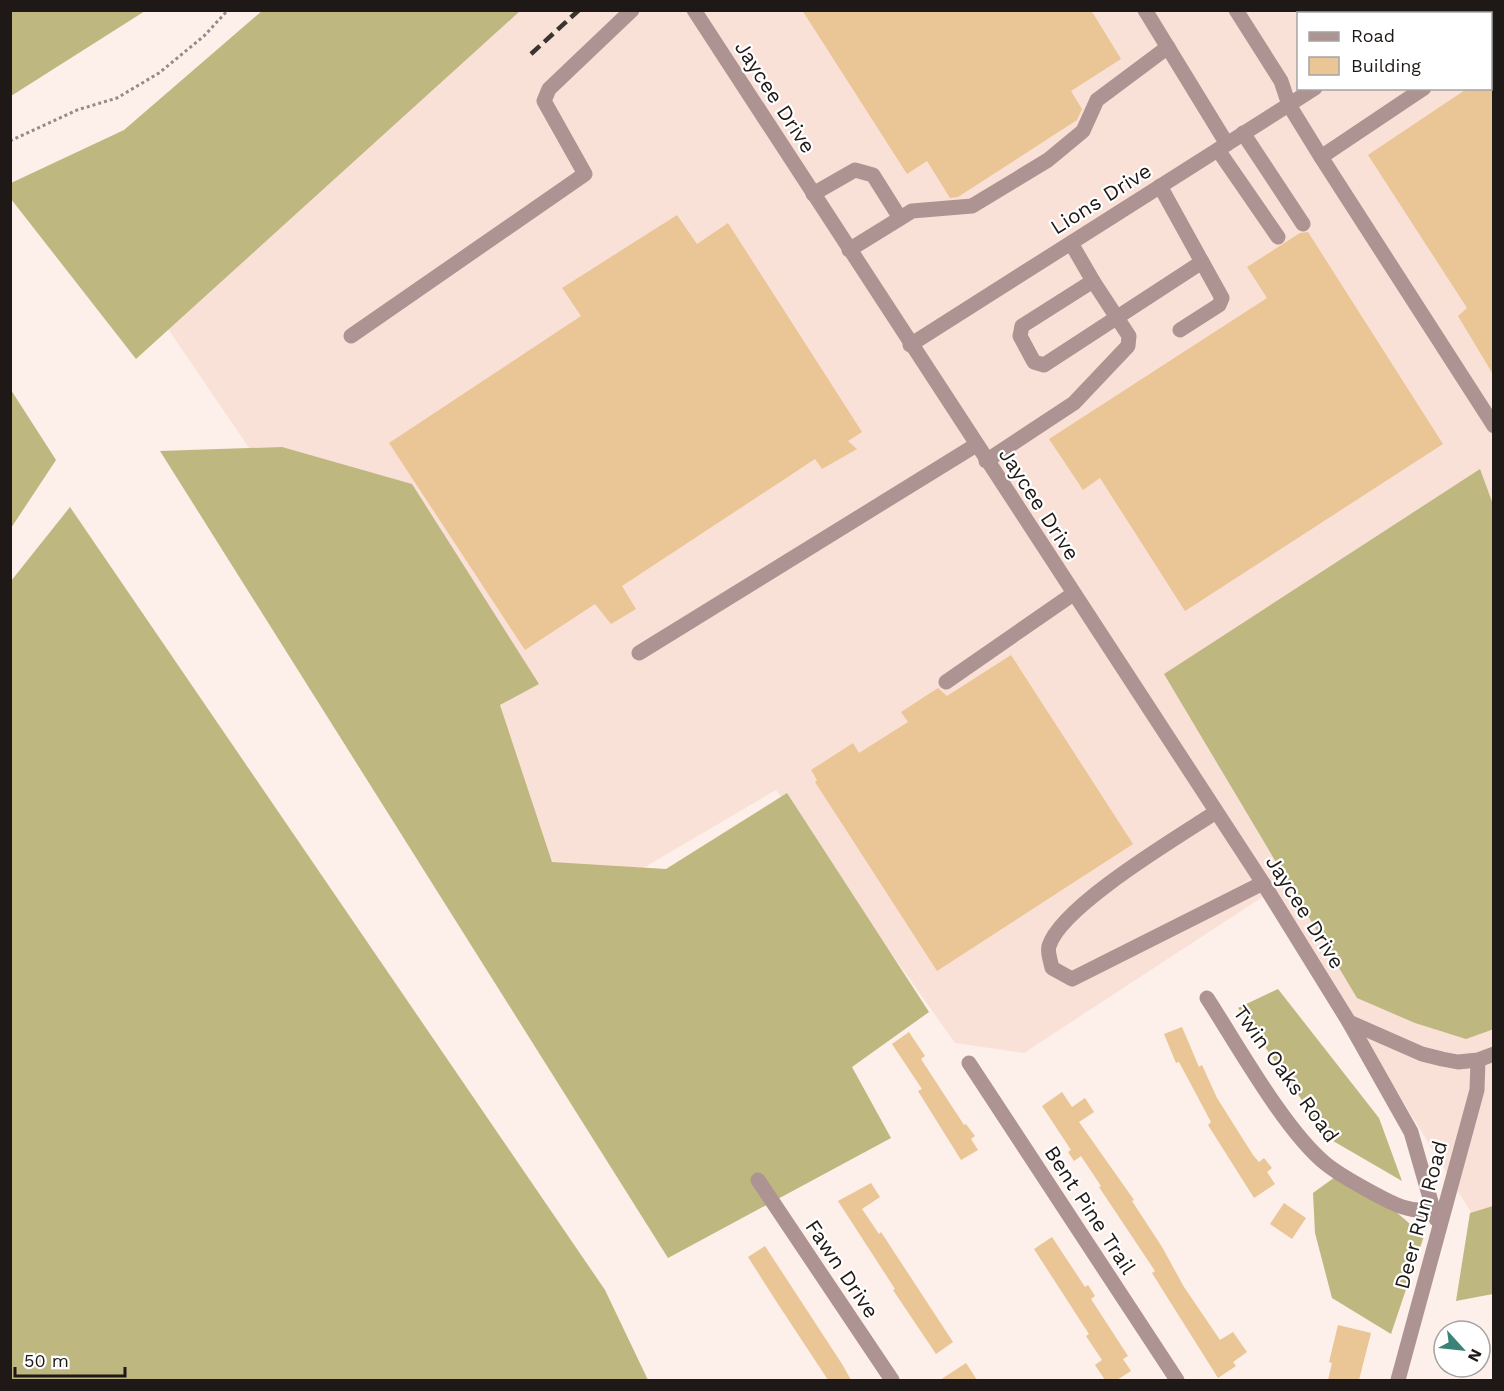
<svg xmlns="http://www.w3.org/2000/svg" width="1504" height="1391" viewBox="0 0 1504 1391" font-family="'Work Sans',sans-serif">
	<rect width="100%" height="100%" fill="#fdefe9"/>
	<path fill="#fae1d7" fill-rule="evenodd" d="M487,11H1493V1248L1273,890L1024,1053L955,1043L776,790L640,870L570,919L151,304ZM1298,14H1490V88H1298Z"/>
	<g fill="#bfb780">
		<path d="M11,10H145V11L11,96Z"/>
		<path d="M263,10L520,11L136,359L11,199V183L124,130Z"/>
		<path d="M11,390L56,460L11,528Z"/>
		<path d="M282,447L412,484L539,684L500,705L552,862L666,869L787,793L929,1012L852,1067L891,1138L668,1258L160,451Z"/>
		<path d="M1480,469L1494,507V1029L1466,1039L1415,1023L1357,998L1164,674Z"/>
		<path d="M70,507L605,1290L648,1380H11V581Z"/>
		<path d="M1278,989L1379,1118L1402,1181L1328,1138L1238,1008Z"/>
		<path d="M1346,1169L1424,1236L1391,1334L1332,1298L1315,1233L1313,1193Z"/>
		<path d="M1493,1206V1294L1456,1301L1470,1213Z"/>
	</g>
	<g fill="#eac596">
		<path d="M802,10H1091L1121,59L1071,91L1082,109L1077,120L958,197L950,198L927,161L907,174Z"/>
		<path d="M1468,88H1494V376L1458,316L1467,308L1368,155Z"/>
		<path d="M677,215L697,244L728,223L862,432L848,441L857,449L822,469L815,459L622,586L636,609L611,624L595,604L525,650L389,443L581,316L562,288Z"/>
		<path d="M1308,232L1443,444L1185,611L1100,478L1083,490L1049,439L1267,298L1247,267L1300,233Z"/>
		<path d="M1011,655L1133,844L937,971L815,782L817,780L811,770L853,743L859,753L908,722L901,712L938,688L947,696Z"/>
		<path d="M1182,1027L1199,1067L1202,1065L1217,1098L1253,1155L1259,1162L1264,1158L1272,1168L1267,1172L1275,1184L1254,1198L1208,1125L1211,1122L1179,1062L1176,1063L1164,1034Z"/>
		<path d="M909,1032L925,1056L921,1059L964,1125L966,1124L975,1136L971,1139L978,1150L961,1160L918,1091L922,1089L892,1044Z"/>
		<path d="M1062,1092L1072,1107L1085,1098L1094,1112L1079,1122L1134,1200L1132,1201L1162,1247L1184,1287L1220,1340L1233,1332L1247,1352L1233,1362L1236,1366L1218,1378L1152,1273L1155,1271L1099,1187L1101,1186L1081,1156L1074,1161L1068,1152L1071,1150L1042,1106Z"/>
		<path d="M871,1183L880,1197L862,1209L879,1234L881,1232L953,1342L936,1354L893,1290L895,1289L838,1201Z"/>
		<path d="M1284,1203L1306,1218L1292,1239L1270,1224Z"/>
		<path d="M1052,1237L1085,1287L1088,1285L1095,1296L1091,1299L1128,1356L1123,1359L1131,1371L1117,1380H1105L1095,1365L1102,1360L1086,1336L1089,1334L1034,1249Z"/>
		<path d="M765,1246L842,1364L851,1380H828L776,1301L748,1257Z"/>
		<path d="M1338,1325L1371,1333L1359,1380H1328L1332,1363L1329,1362Z"/>
		<path d="M966,1363L977,1380H940Z"/>
	</g>
	<g fill="none" stroke-linecap="round" stroke-linejoin="round">
		<path stroke="#948a86" stroke-width="3" stroke-dasharray="3 3" stroke-linecap="butt" d="M10,141L77,110L117,98L159,73L204,36L228,10"/>
		<g stroke="#ae9393" stroke-width="15">
			<path d="M694,10L1263,883L1349,1022L1422,1054L1442,1059L1458,1062L1478,1060L1494,1054"/>
			<path d="M1145,10L1227,144"/>
			<path d="M1236,10L1281,81L1289,105L1321,157L1494,426"/>
			<path d="M1433,14L1438,10"/>
			<path d="M1490,44L1494,42"/>
			<path d="M1243,133L1303,224"/>
			<path d="M1218,150L1278,237"/>
			<path d="M1321,157L1424,88"/>
			<path d="M813,194L855,170L873,175L900,218"/>
			<path d="M1071,243L1093,281L1022,326L1020,336L1034,362L1044,365L1202,262L1160,186"/>
			<path d="M849,250L912,211L972,206L1048,160L1083,131L1097,100L1168,47"/>
			<path d="M1180,330L1219,305L1222,298L1202,262"/>
			<path d="M351,336L585,174L544,101L549,89L632,10"/>
			<path d="M910,345L1315,88"/>
			<path d="M986,461L1074,403L1128,346L1129,336L1093,281"/>
			<path d="M639,653L976,445"/>
			<path d="M946,682L1073,594"/>
			<path d="M1216,812C1178,837 1061,906 1049,946C1047,952 1051,962 1052,968L1072,979L1263,883"/>
			<path d="M1207,998C1237,1044 1285,1131 1326,1164C1341,1176 1357,1184 1373,1193C1393,1204 1410,1213 1433,1210"/>
			<path d="M1349,1022L1411,1132L1436,1219"/>
			<path d="M969,1063L1177,1380"/>
			<path d="M758,1180L892,1380"/>
			<path d="M1398,1380L1477,1090L1478,1060"/>
		</g>
		<path stroke="#3a3430" stroke-width="4.5" stroke-dasharray="12 6" stroke-linecap="butt" d="M531,54L579,10"/>
	</g>
	<g text-anchor="middle" stroke-width="4.5" stroke-linejoin="round" paint-order="stroke">
		<g font-size="21" fill="#1e1916" stroke="#fff">
			<text transform="translate(775 97) rotate(57)" y="7">Jaycee Drive</text>
			<text transform="translate(1101 199) rotate(-32)" y="7">Lions Drive</text>
			<text transform="translate(1039 504) rotate(57)" y="7">Jaycee Drive</text>
			<text transform="translate(1305 912) rotate(58)" y="7">Jaycee Drive</text>
			<text transform="translate(1286 1074) rotate(54)" y="7">Twin Oaks Road</text>
			<text transform="translate(1090 1210) rotate(57)" y="7">Bent Pine Trail</text>
			<text transform="translate(1421 1215) rotate(-75)" y="7">Deer Run Road</text>
			<text transform="translate(842 1269) rotate(56)" y="7">Fawn Drive</text>
		</g>
	</g>
	<rect width="1504" height="1391" fill="none" stroke="#1e1916" stroke-width="24"/>
	<rect x="1297" y="12" width="195" height="78" fill="#ffffff" stroke="#a5a3a2" stroke-width="1.5"/>
	<rect x="1309" y="32" width="30" height="9" fill="#ae9393" stroke="#a5a3a2" stroke-width="1.5"/>
	<text x="1351" y="42" font-size="18" fill="#1e1916">Road</text>
	<rect x="1309" y="57" width="30" height="18" fill="#eac596" stroke="#a5a3a2" stroke-width="1.5"/>
	<text x="1351" y="72" font-size="18" fill="#1e1916">Building</text>
	<g transform="translate(1462 1349) rotate(117)"><circle r="28" fill="#ffffff" stroke="#a5a3a2" stroke-width="1.5"/>
	<path d="M0-4.5L10 22L0 15L-10 22Z" fill="#3b8279"/>
	<text y="-9" font-size="16" font-weight="bold" text-anchor="middle" fill="#1e1916">N</text>
	</g>
	<path d="M15 1367v9h110v-9" fill="none" stroke="#1e1916" stroke-width="3"/>
	<text x="24" y="1367" font-size="18" fill="#1e1916" stroke="#ffffff" stroke-width="4.5" paint-order="stroke">50 m</text>
</svg>
